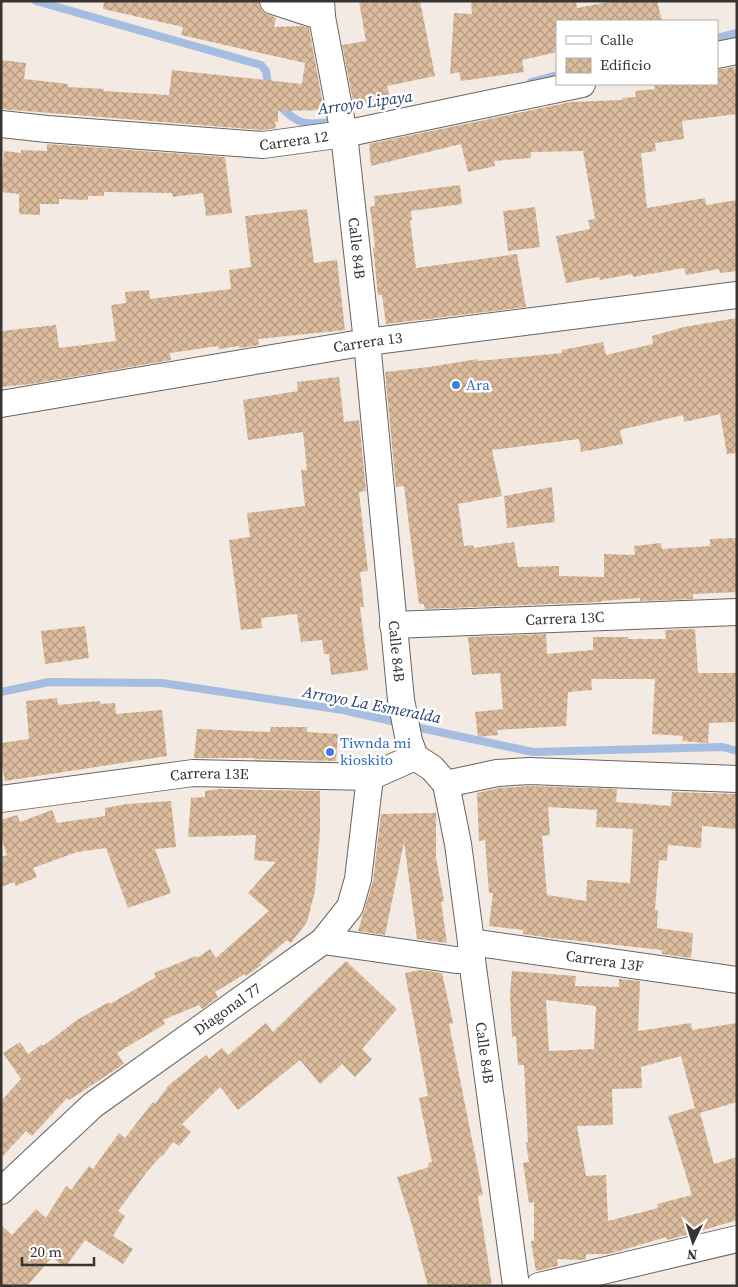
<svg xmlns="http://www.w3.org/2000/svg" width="738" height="1287" viewBox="0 0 738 1287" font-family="'Source Serif 4',serif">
	<defs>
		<pattern id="building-cross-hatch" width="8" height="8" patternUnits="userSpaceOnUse" patternTransform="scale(1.25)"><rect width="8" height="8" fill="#dcbc9c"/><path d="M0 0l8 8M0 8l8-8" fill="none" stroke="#b39a80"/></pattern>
	</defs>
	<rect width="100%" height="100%" fill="#f2eae3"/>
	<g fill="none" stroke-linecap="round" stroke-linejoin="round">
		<g stroke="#a4bde0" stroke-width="8">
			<path d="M36,1L261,65L266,71L269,90"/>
			<path d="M717,38L737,33"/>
			<path d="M531,82L557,75"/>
			<path d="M278,104C300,128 308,125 339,121"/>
			<path d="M1,692L49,682L162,683L343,710L400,723"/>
			<path d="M411,726L533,752L723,747L737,751"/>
		</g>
	</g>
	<g fill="url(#building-cross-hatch)" fill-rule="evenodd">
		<path d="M104,1H258L262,11L276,18L274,27L301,26L309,28L324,110L278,111V122H275L276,128L263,130L1,109V60L26,63L24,79L68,84V87L104,89V91L169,95L172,70L302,84L305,63L181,35L183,27L103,9Z"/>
		<path d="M359,1H420L435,76L387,86L390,98L354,106L342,45L366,41Z"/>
		<path d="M471,1H576L577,8L614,1H657L662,21H557V52L522,60L524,72L461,81L459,72L450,74L454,13L472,14Z"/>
		<path d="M734,67L737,79V114L682,121L684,139L655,143L656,151L641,153L647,208L705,198L706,205L737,200V271L720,273L719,269L686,275L684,268L633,277L632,274L600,280L599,277L566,283L556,236L590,229L588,220L595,219L583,151L531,152V158L494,161L495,166L468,172L461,144L371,166L369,144L571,102L622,100V98L636,97L635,91L655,89L654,84H717V70Z"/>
		<path d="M47,144L225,157L232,213L206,216L203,193L173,197L172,193L104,192V196H88V200L59,199V204H40V215L19,214V194L1,192L4,151L21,153V150L47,151Z"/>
		<path d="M460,185L462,204L411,211L412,220H410L416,268L517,254L526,307L386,324L382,295H378L373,248L375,247L370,207L375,206L374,196Z"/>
		<path d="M535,207L540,247L508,251L503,211Z"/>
		<path d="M307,209L314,263L337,260L345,330L258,339L259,345L239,348V346L219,349L218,346L170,353L171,360L31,384L1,387V331L56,325L59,348L116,341L111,305L126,303L125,292L149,290L150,299L231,289L229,270L251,267L245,216Z"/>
		<path d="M737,318V453L727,454L720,414L684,422L683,415L620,430L623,444L581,452L579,439L492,450L502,496L458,504L464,546L473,545L474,548L514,542L518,567L559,566V576L604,577V554L635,555L634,546L661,543L662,549L710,546V539L737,538V592L693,594V599L640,601V598L601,601V602L425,609L424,604H419L404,486L396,487L385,372L429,367L478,359V361L562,353V350L603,342L606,355L653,344L652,336L684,327Z"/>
		<path d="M339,377L344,422L359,420L366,491L359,492L368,571L360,572L364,607H360L368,670L331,675L329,654H324L322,640L301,642L297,614L261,618L262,628L241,630L229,540L250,537L247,513L305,506L301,470H307L303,432L248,440L243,400L298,391L297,382Z"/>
		<path d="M552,487L555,522L507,528L504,496Z"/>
		<path d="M85,626L89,658L45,664L41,631Z"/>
		<path d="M695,629L698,673H736L735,722L709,723L708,743L682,741L683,736L652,734L655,679H591L592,690L568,692L566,726L497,730L498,735L478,737L475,712L503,709L500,673L472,675L468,637L546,634L547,654L593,650V637H628V639H666L665,630Z"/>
		<path d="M57,698L58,705L100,701L101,704L115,703L116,714L162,710L167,756L5,781L1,759V743L29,739L26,701Z"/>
		<path d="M271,727H307V732L338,734L336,761L254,759V758H194L197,729L270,732Z"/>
		<path d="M530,786L617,789L616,802L671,806L672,792L737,794V829L702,826L701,848L668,845L667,861L659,860L655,910H658L657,928L693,933L691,958L662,954V950L551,938L523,934V930L489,926L493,893H489L485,840L479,841L477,793L499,788ZM548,807L597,810L596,827L633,829L630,883L587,880L586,901L547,895L542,836L550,835Z"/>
		<path d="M220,789L320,791V832L315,891L307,922L291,943L287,940L260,963L261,965L246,976L245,974L215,992L218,997L202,1009L199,1005L163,1020L165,1024L117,1053L124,1064L69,1100L67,1098L32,1136L26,1131L1,1158V1101L21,1079L3,1053L20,1042L28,1054L42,1044L43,1046L77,1020L109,1002L110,1004L156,977L154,973L196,956L197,958L210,949L216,958L269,911L248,893L276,862L254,860L256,835L188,837L191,798L205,797V791Z"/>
		<path d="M171,801L176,847L155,849L171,893L128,908L106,848L77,852L33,868L37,877L16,886L14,882L1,887V857L7,855L1,837V820L17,815L20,822L52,810L57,823L105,816V808L127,804Z"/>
		<path d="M436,813V858L444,901L441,902L447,943L417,939L404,842L385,935L358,931L373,881L381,814Z"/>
		<path d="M346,961L397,1009L362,1049L372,1059L355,1077L342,1064L320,1084L300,1060L238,1110L220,1087L182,1124L191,1132L179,1146L173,1142L162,1157L161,1156L146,1173L118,1211L125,1216L113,1236L133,1249L123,1264L85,1240L65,1267L52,1257L27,1286H1V1225L12,1235L36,1209L46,1218L66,1186L71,1190L89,1166L93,1169L119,1133L125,1138L153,1102L155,1104L169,1085L206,1055L209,1059L222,1048L228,1055L266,1023L273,1032Z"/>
		<path d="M420,970L442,973L453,1023L449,1024L483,1195L478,1196L492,1286H428L412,1225L397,1177L429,1167L428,1163L432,1162L419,1098L428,1096L405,973Z"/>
		<path d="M512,971L576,976L575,986L619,987V979L640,981L638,1031L691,1023L692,1030L737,1023V1102L700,1113L714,1164L737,1157V1220L697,1232L667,1240L666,1237L609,1254H586V1259L582,1260L557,1259L558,1266L536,1271L531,1241H534V1202L529,1203L523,1163L529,1162L526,1143L528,1142L524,1065H518L516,1036L512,1037L510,994ZM546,1000L596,1006L594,1049L549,1051ZM681,1056L695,1108L668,1116L692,1195L657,1204L658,1208L608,1221L606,1175L586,1176L577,1126L613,1125L612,1089L642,1088L641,1067Z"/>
	</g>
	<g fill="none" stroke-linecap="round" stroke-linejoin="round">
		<defs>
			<g id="minor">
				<path d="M273,1L322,17"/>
				<path id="s1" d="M321,1L322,17L344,134L367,342L401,700L409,741L415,757L432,768L446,784L458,844L471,942L472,960L516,1286"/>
				<path d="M717,55L737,51"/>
				<path id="s2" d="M1,124L47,129L263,145L344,134L582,84"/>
				<path id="s3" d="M1,404L367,342L737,295"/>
				<path id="s4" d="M393,625L737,612"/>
				<path d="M446,784L497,773L530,771L737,779"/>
				<path id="s5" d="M1,799L193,773L370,777L415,757"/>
				<path d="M323,941L456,960H472"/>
				<path id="s6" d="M471,942L737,980"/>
				<path id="s7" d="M1,1191L93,1105L323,941L350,907L358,879L370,777"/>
				<path d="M539,1286L737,1239"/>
			</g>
		</defs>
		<use href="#minor" stroke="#6a645e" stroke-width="28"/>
		<use href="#minor" stroke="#fff" stroke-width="26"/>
	</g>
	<g fill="#3f7fe0" stroke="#fff" stroke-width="2">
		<circle cx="456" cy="385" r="5"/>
		<circle cx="330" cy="752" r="5"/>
	</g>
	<g text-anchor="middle" stroke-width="5" stroke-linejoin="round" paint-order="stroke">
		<g font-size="15" fill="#373431" stroke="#fff">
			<text dy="5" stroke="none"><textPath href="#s2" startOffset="294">Carrera 12</textPath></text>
			<text dy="5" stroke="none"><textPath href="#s1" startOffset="250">Calle 84B</textPath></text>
			<text dy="5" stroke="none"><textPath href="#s3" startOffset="372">Carrera 13</textPath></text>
			<text dy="5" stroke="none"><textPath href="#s4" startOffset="172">Carrera 13C</textPath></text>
			<text dy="5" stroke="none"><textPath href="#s1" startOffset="655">Calle 84B</textPath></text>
			<text dy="5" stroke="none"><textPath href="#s5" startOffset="210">Carrera 13E</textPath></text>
			<text dy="5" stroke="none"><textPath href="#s6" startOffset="135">Carrera 13F</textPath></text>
			<text dy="5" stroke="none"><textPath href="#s7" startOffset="291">Diagonal 77</textPath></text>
			<text dy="5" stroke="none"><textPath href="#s1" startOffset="1076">Calle 84B</textPath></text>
		</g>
		<g font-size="15" fill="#366cbe" stroke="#fff" text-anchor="start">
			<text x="466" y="390">Ara</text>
			<text x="340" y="748">Tiwnda mi<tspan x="340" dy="17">kioskito</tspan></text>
		</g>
		<g font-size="16" font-style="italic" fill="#21416e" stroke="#fff">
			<text transform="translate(365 102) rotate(-8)" y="6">Arroyo Lipaya</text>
			<text transform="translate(372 704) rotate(11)" y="6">Arroyo La Esmeralda</text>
		</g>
	</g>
	<rect width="738" height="1287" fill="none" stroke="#373431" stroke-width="5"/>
	<rect x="556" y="20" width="162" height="65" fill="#ffffff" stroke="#afaead"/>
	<rect x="566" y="36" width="25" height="8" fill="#ffffff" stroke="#afaead"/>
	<text x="600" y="45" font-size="15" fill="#373431">Calle</text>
	<rect x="566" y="58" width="25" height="15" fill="url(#building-cross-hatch)" stroke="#afaead"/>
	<text x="600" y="70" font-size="15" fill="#373431">Edificio</text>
	<g transform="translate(693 1242) rotate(184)" stroke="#ffffff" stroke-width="4" paint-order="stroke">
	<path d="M0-4L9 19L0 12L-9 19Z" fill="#373431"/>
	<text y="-8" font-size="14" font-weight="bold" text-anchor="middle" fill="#373431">N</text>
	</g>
	<path d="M22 1257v8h72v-8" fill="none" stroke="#373431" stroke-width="2.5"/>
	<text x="30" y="1257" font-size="15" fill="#373431" stroke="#ffffff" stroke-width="4" paint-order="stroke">20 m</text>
</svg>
